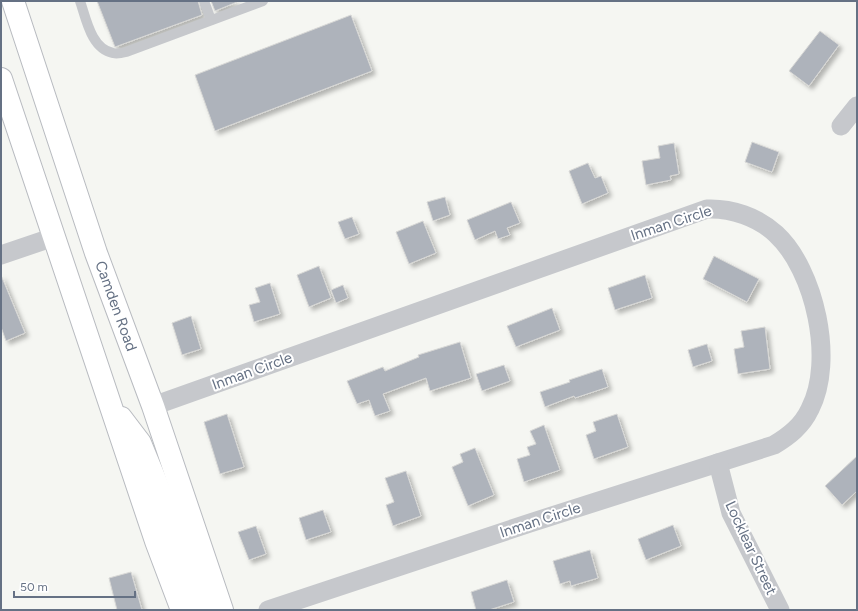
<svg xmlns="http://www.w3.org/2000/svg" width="858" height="611" viewBox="0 0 858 611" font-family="Figtree,sans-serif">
	<defs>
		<filter id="shadow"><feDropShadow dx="3.5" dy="3.5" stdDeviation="2" flood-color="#0004"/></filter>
	</defs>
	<rect width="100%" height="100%" fill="#f5f6f2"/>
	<g fill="#aeb3bb" stroke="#d7d7d5" filter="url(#shadow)">
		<path d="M97,1H198L202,15L115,47Z"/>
		<path d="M211,1H237V2L215,11Z"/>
		<path d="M351,15L372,71L215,131L195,75Z"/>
		<path d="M820,31L839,45L809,86L789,71Z"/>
		<path d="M752,142L779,152L772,172L745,162Z"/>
		<path d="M674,143L679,174L670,176L671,180L646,185L642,161L660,158L658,146Z"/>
		<path d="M588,163L595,178L601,176L608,193L582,204L569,171Z"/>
		<path d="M445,197L450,215L433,221L427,202Z"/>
		<path d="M511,202L520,223L507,228L510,235L498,239L495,231L475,240L467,220Z"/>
		<path d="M352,217L359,234L345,239L338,222Z"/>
		<path d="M423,221L436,253L409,264L396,232Z"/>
		<path d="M714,256L759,279L747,302L703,279Z"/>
		<path d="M319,266L331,298L309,307L297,275Z"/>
		<path d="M1,275L25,333L6,341L1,327Z"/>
		<path d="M645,275L652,298L615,310L608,288Z"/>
		<path d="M270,283L280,314L254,322L249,305L260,302L255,288Z"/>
		<path d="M343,285L348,298L336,303L331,290Z"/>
		<path d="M552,308L560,330L516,347L507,326Z"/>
		<path d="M191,316L201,349L182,355L172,323Z"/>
		<path d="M765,327L770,369L738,374L734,349L744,347L741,331Z"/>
		<path d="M460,342L471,378L430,391L426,378L383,394L390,411L375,416L369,400L357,404L347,381L383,367L385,371L419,357L418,355Z"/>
		<path d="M707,344L712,361L693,367L688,350Z"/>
		<path d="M504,365L510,381L482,391L476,374Z"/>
		<path d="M602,369L608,387L575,398L574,396L545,407L540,392L570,382L569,380Z"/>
		<path d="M227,414L244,467L220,474L204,422Z"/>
		<path d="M617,414L628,447L594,459L586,435L596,431L593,422Z"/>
		<path d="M544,425L560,470L524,482L517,459L530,455L527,447L536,444L530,431Z"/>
		<path d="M475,448L494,495L468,506L452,467L463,462L460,454Z"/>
		<path d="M857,456V491L842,505L825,486Z"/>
		<path d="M406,471L421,516L393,526L386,505L394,502L385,478Z"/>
		<path d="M323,510L331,532L306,540L299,518Z"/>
		<path d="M673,525L681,546L646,560L638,539Z"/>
		<path d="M256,526L266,554L249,560L238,532Z"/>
		<path d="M590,550L598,578L571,586L570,581L560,584L553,561Z"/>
		<path d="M131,572L142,610H117L109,578Z"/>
		<path d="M507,580L514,602L489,610H476L471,592Z"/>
	</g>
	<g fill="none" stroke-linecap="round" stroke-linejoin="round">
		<defs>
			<g id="secondary">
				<path d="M13,1L96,253L153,406L222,610"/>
				<path d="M1,79L156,541L182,610"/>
				<path d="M121,418L140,443L163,499L202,610"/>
			</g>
		</defs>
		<use href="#secondary" stroke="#b8bbc0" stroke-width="24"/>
		<g stroke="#c6c8cc" stroke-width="10">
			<path d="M80,1C86,18 91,49 113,53C117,54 122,53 126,52L263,1"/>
			<path d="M204,1L211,20"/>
		</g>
		<g stroke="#c6c8cc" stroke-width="19">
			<path d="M841,126L857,106"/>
			<path d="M1,255L54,237"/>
			<path d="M153,406L707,209C731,208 758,217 776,234C815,270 835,361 810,409C802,426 789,436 774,445L530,523L268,610"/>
			<path d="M718,463L731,513L780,610"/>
		</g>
		<use href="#secondary" stroke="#fff" stroke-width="22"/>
	</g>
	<g text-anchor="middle" stroke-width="4" stroke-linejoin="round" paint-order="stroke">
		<g font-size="15" fill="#657184" stroke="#fff">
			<text transform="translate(671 223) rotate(-18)" y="5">Inman Circle</text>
			<text transform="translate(116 306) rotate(70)" y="5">Camden Road</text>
			<text transform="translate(252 371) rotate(-20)" y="5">Inman Circle</text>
			<text transform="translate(540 520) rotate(-18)" y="5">Inman Circle</text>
			<text transform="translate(751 548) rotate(65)" y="5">Locklear Street</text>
		</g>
	</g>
	<rect width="858" height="611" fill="none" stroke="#657184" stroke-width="4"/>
	<path d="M14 591v6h121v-6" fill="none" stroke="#657184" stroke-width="2"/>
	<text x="20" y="591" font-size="12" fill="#657184" stroke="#ffffff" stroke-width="3" paint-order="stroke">50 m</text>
</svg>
